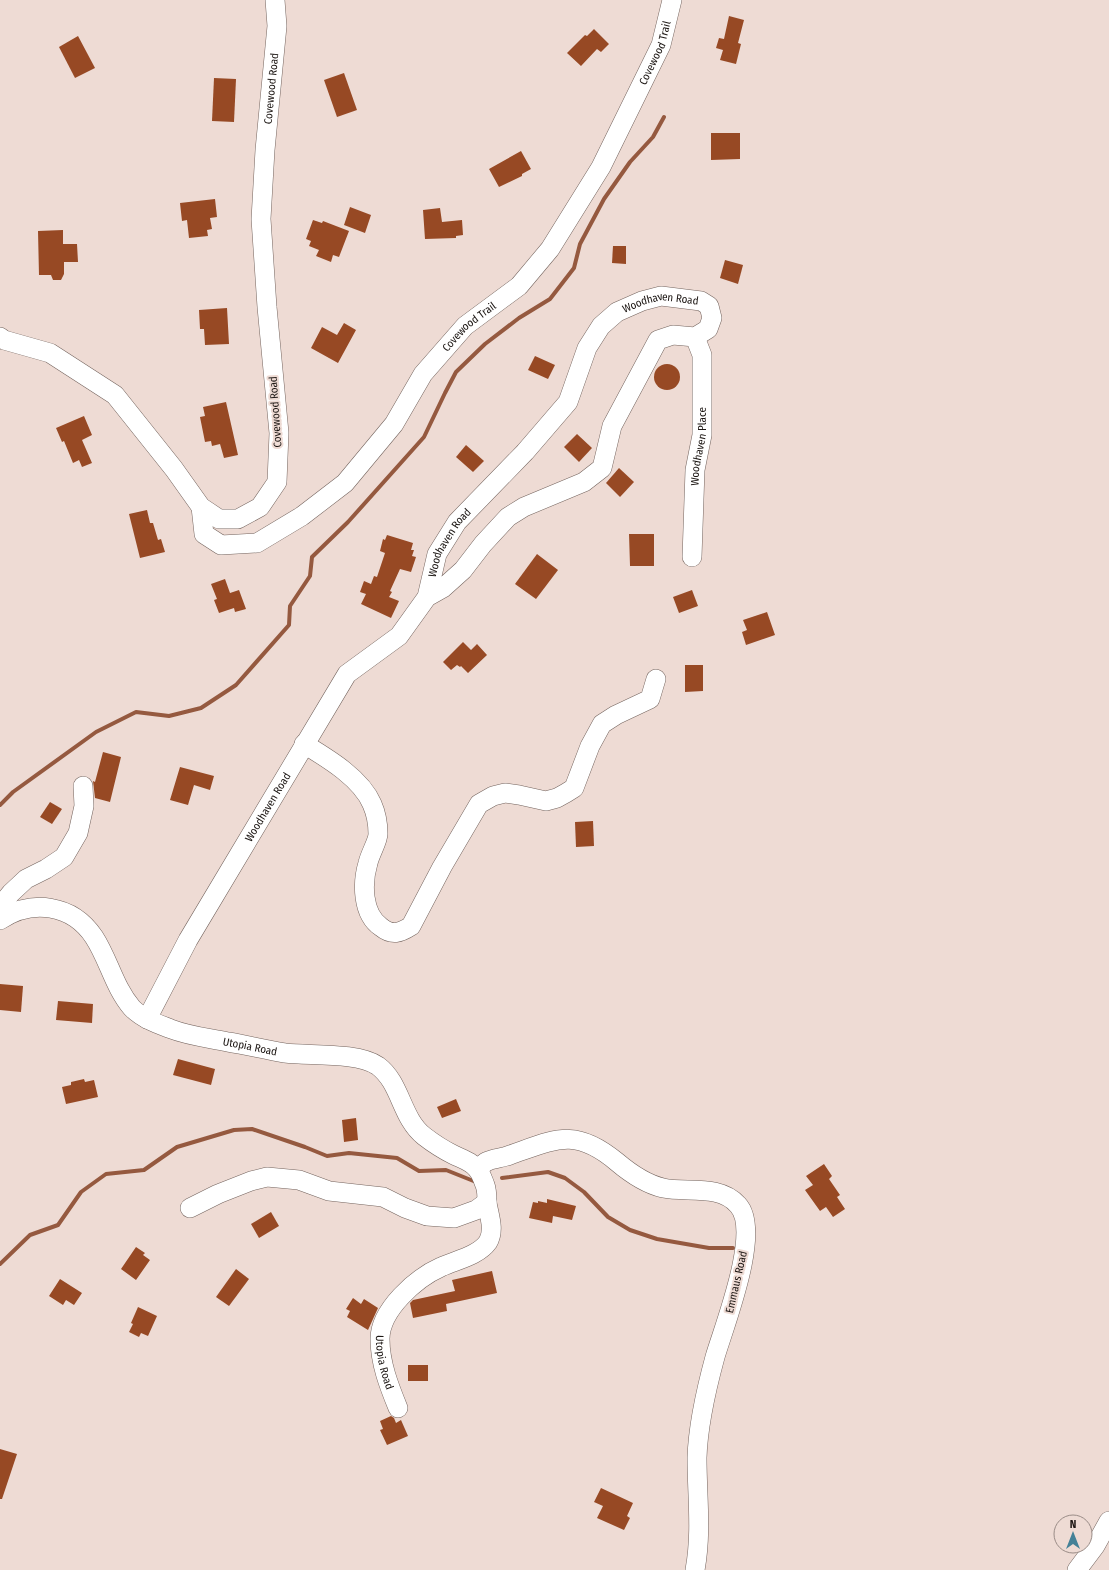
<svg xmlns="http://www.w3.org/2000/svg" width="1109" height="1570" viewBox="0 0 1109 1570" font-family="'Fira Sans Condensed',sans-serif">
	<rect width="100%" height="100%" fill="#eedbd4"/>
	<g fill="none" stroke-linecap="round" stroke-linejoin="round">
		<g stroke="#95593f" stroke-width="4">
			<path d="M0,805L13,792L96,732L136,712L169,716L201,708L236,685L289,625L290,606L310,576L312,557L348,522L424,437L445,393L456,372L485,344L519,318L550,299L574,268L580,244L604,199L630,162L653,137L664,117"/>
			<path d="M502,1178L548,1172L565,1178L584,1192L608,1217L630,1230L657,1239L709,1248H733"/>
			<path d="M0,1264L30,1235L58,1225L81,1192L106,1174L144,1170L177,1147L234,1130L252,1129L305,1147L327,1156L349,1153L397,1158L419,1171L446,1170L476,1182"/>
		</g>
	</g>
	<g fill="#974924">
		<path d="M729,16L744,20L738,43L741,44L736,64L720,60L723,50L716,48L719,38L724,39Z"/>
		<path d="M594,29L609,44L601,52L597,49L581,66L567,53L585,35L587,36Z"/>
		<path d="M78,36L95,68L75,78L59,47Z"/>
		<path d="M344,73L357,110L337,117L324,80Z"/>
		<path d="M214,78L236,79L234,122L212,121Z"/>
		<path d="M711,133H740V159L711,160Z"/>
		<path d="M521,151L531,169L522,174V176L499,187L489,169Z"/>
		<path d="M215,199L217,217L210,218L212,229L207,230L208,236L189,238L187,220L182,221L180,203Z"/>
		<path d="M350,207L371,215L365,233L344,225Z"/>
		<path d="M440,208L442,222L462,220L463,235L456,236V238L425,239L423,210Z"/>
		<path d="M313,220L322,223L323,221L349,231L339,257L333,255L331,262L316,256L319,250L309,246L311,241L306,239Z"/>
		<path d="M63,230V244H77L78,262H64V274L61,280H53L51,275H39L38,231Z"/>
		<path d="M613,246H626V264L612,263Z"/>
		<path d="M725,260L743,265L738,284L720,278Z"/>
		<path d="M227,308L229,344L205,345L204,329H200L199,310Z"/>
		<path d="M344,323L356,330L338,363L311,348L322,327L337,335Z"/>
		<path d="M535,356L555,365L548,379L528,370Z"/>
		<circle cx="667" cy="377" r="13"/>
		<path d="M226,402L238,455L224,458L220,444L212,446L211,441L205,442L200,417L205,416L203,407Z"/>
		<path d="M84,416L92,435L82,440L92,463L82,467L79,460L73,463L64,441L62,442L56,428Z"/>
		<path d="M577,434L592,448L579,462L564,447Z"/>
		<path d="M466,445L484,461L473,472L456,457Z"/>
		<path d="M619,468L634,482L620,497L606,483Z"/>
		<path d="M147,510L150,523H153L158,540L161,539L165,552L140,558L129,514Z"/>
		<path d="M629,534H654V566H630Z"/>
		<path d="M387,535L413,543L411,550H414L412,556L416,557L411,572L400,569L390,591L392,592L389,597L399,601L391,618L361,604L366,594L360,592L364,581L371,584L374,576L377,577L385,553L380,551L383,539L385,540Z"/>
		<path d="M537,554L558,570L536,599L515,584Z"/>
		<path d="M225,579L230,593L239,590L246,609L235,612L234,608L219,613L214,600L217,599L211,584Z"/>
		<path d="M692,590L698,606L679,613L673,597Z"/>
		<path d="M767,612L775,635L746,645L742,632L747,630L743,620Z"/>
		<path d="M463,642L471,650L477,644L487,655L468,673L461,666L460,667L457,665L451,670L443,662Z"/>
		<path d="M685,665H703V691L685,692Z"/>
		<path d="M103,752L121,757L110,802L95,798L93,781L95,782Z"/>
		<path d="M180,767L214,776L210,790L194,785L188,805L170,800Z"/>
		<path d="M50,802L62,809L52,824L40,817Z"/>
		<path d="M593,821L594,846L576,847L575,822Z"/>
		<path d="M0,984L23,986L21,1012L0,1010Z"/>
		<path d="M58,1001L93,1004L92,1023L56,1020Z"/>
		<path d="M178,1059L215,1069L211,1085L173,1075Z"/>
		<path d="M84,1079L85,1082L94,1080L98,1097L66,1104L62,1087L71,1085V1082Z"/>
		<path d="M456,1099L461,1111L442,1118L437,1107Z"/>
		<path d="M356,1118L358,1140L344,1142L342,1120Z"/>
		<path d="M824,1164L832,1176L829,1179L840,1195L837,1197L845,1209L833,1217L826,1207L820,1211L805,1190L813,1185L806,1176Z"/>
		<path d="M547,1199L576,1206L572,1220L553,1216L552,1223L529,1218L533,1202L538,1203V1201L547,1203Z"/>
		<path d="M271,1212L279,1226L259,1238L251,1224Z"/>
		<path d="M136,1247L145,1253L143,1255L150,1260L136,1280L121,1269Z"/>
		<path d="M236,1269L249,1279L229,1306L216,1297Z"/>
		<path d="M492,1271L497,1293L446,1304L447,1311L413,1318L410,1303L413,1300L455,1291L452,1280Z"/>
		<path d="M60,1279L82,1293L74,1305L66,1300L63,1305L49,1296Z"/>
		<path d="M353,1298L361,1304L364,1299L378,1308L368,1330L347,1317L350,1311L346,1309Z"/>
		<path d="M138,1307L157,1316L148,1336L141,1333L139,1337L129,1332L133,1324L131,1323Z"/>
		<rect x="408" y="1365" width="20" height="16"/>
		<path d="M391,1416L394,1418L396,1423L401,1420L408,1436L387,1445L380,1430L383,1429L380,1421Z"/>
		<path d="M0,1449L17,1454L2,1499H0Z"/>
		<path d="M601,1488L633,1503L627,1516L630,1518L624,1530L597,1518L603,1506L594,1502Z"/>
	</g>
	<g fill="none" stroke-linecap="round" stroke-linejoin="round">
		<defs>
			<g id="minor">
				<path id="s1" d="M0,337L4,340L50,353L115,395L174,469L201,507L219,519H238L260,507L277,482L279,433L267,307L261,219L265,150L277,26L275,0"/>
				<path id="s2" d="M201,507L204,534L221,545L257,543L302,516L345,483L394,424L423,374L465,326L519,286L550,249L601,167L661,45L672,0"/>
				<path id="s3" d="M692,557L695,470L702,435V355L695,337"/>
				<path d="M304,744C327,758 361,778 372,804C376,813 378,824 378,834C378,841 370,854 368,863C362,883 362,914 381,927C392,936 400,933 411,926L442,867L479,804L493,796L505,793L519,795L546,801L557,798L566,793L574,788L590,746L602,724L616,715L650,699L656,679"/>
				<path d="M0,907L11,893L26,879L46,869L64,857L78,833L84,806L83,786"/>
				<path id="s4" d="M0,920C32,899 72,904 94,937C109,960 114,987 132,1008C143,1019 158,1024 171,1029C189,1036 209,1038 228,1042C247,1045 266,1050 285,1053C310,1056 358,1052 378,1066C401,1083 401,1118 424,1136C433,1143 444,1150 454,1155C462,1159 472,1162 477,1169C481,1173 483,1180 485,1185C487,1190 487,1197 487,1203C489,1215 495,1230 488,1242C478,1256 456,1260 441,1267C416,1278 380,1310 380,1339C380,1363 389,1386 398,1408"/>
				<path id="s5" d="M147,1019L188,940L347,674L399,636L427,597L437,554L457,522L525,452L568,402L587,348L601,326L617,312L642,301L661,296L701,301L709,306L712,318L708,329L695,337L673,335L658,340L612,426L602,468L584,482L524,507L508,517L483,544L463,570L443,588L427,597"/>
				<path d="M478,1169C481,1167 484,1162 488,1161C495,1158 503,1158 510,1155C556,1139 575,1127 617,1162C630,1173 646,1184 663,1188C687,1193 720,1184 738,1205C762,1231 724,1326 715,1357C706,1390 698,1424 697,1458C697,1496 702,1532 695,1570"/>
				<path d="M190,1208L218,1194L251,1181L267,1177L299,1180L329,1191L383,1197L405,1208L427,1216L454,1218L476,1210L487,1202"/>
				<path d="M1077,1570L1095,1546L1109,1521"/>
			</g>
		</defs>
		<use href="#minor" stroke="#74645e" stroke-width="20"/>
		<use href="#minor" stroke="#fff" stroke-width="19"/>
	</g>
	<g text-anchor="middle" stroke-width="4" stroke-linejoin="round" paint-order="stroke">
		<g font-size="11" fill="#1c1613" stroke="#eedbd4">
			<text dy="4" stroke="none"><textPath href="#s2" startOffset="727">Covewood Trail</textPath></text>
			<text dy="4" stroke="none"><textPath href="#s1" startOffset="762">Covewood Road</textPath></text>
			<text dy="4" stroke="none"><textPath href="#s5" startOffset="907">Woodhaven Road</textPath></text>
			<text dy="4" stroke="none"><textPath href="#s2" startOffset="391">Covewood Trail</textPath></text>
			<text transform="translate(275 412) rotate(-94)" y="4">Covewood Road</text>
			<text dy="4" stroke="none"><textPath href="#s3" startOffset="111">Woodhaven Place</textPath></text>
			<text dy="4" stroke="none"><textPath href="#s5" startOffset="571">Woodhaven Road</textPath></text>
			<text dy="4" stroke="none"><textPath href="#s5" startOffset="244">Woodhaven Road</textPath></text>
			<text dy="4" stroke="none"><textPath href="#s4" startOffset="313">Utopia Road</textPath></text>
			<text transform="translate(736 1282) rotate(-77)" y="4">Emmaus Road</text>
			<text dy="4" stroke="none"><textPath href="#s4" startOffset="843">Utopia Road</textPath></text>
		</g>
	</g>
	<g transform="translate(1073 1534)"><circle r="19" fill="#eedbd4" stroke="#9a8c87"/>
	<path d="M0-3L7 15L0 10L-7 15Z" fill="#448197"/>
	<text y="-6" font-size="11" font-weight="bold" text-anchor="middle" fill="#1c1613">N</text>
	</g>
</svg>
